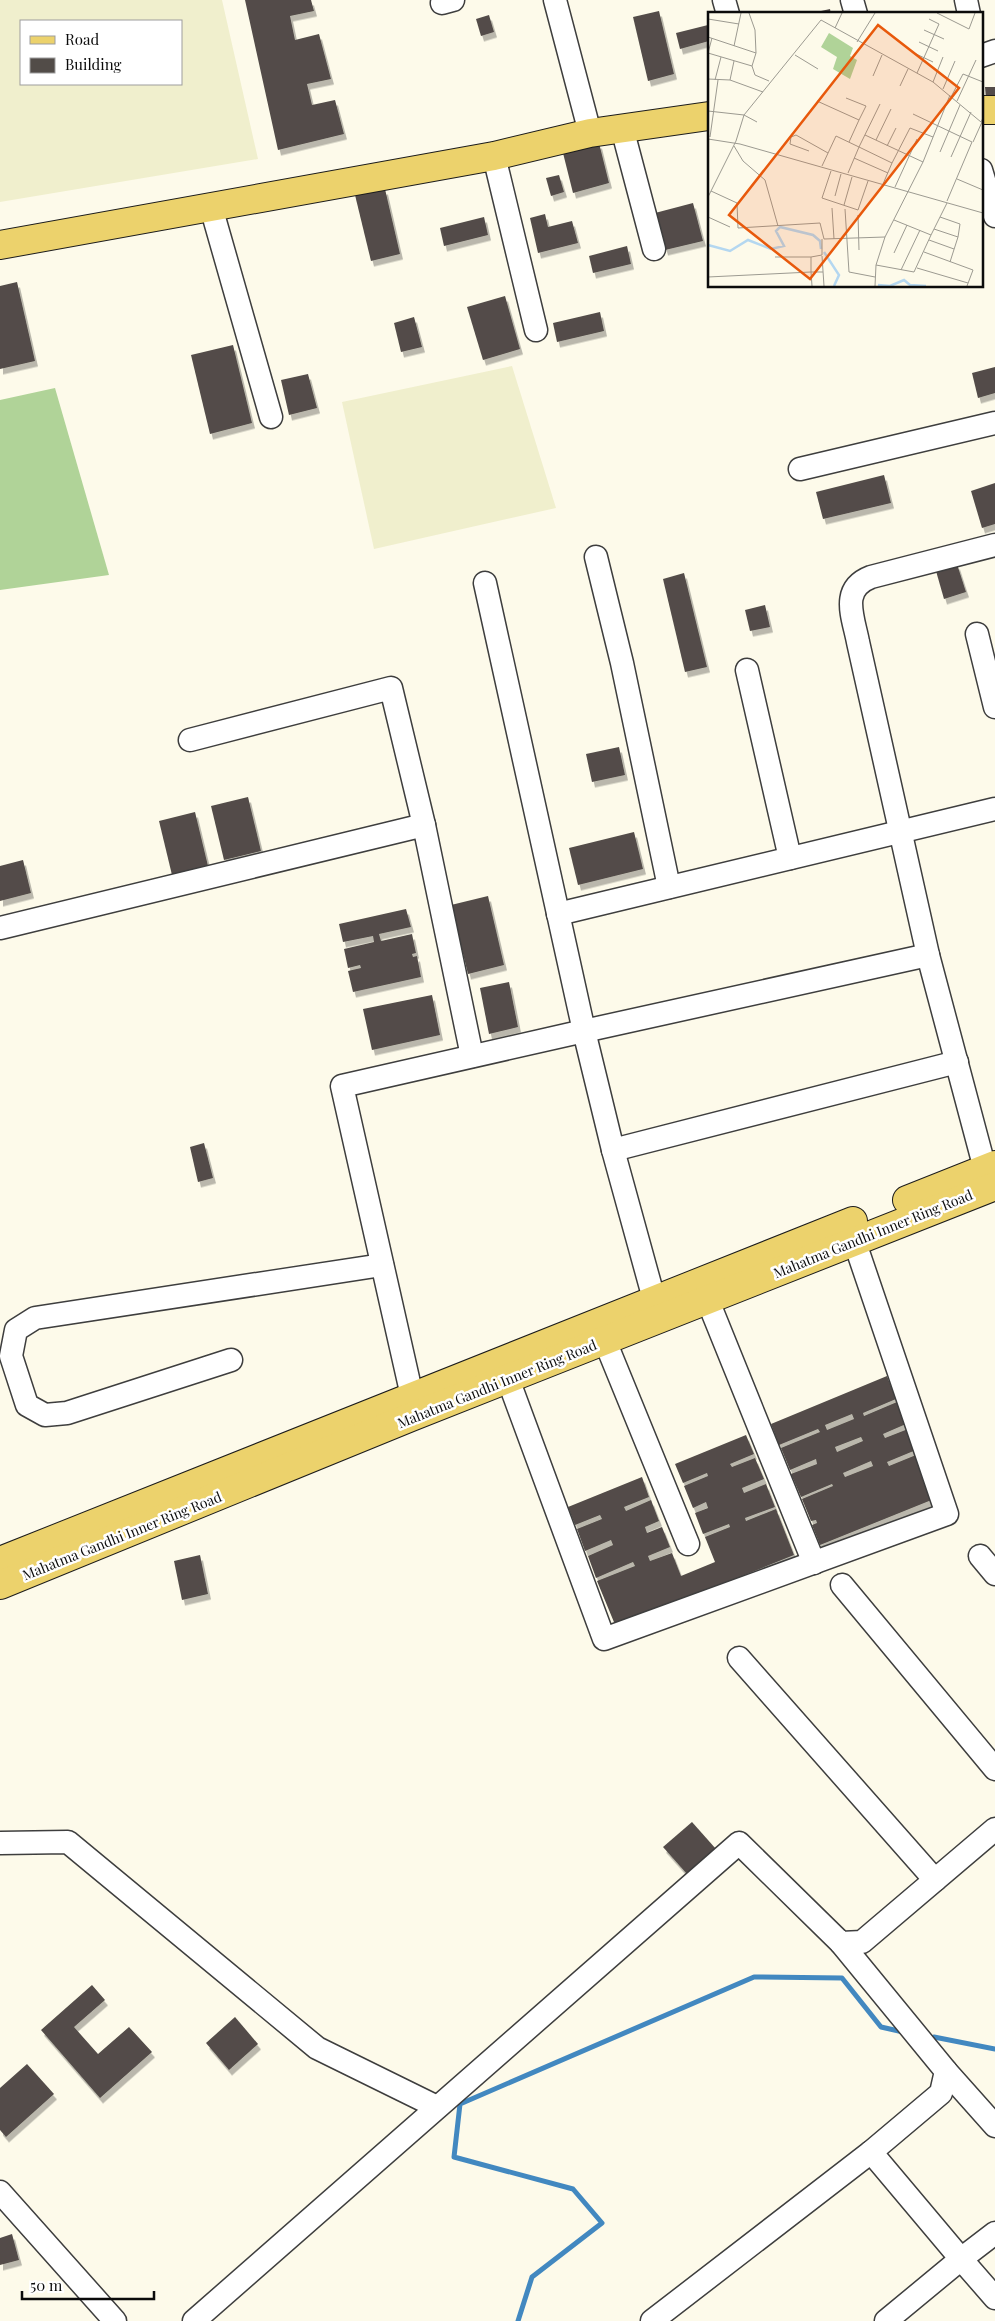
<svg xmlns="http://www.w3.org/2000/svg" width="995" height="2321" viewBox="0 0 995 2321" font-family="'Playfair Display',serif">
	<defs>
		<filter id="shadow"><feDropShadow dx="3" dy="5.5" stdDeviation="0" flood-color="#0004"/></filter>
	</defs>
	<rect width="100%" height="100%" fill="#fdfaea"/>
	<g fill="#f0efcd" fill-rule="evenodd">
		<path d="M0,0H222L258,159L0,202ZM21,21H181V84H21Z"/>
		<path d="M512,366L556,508L374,549L342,402Z"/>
	</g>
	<path fill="#b0d398" d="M55,388L109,575L0,590V400Z"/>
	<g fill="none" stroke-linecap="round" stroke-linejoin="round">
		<g stroke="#4288c0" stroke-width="5">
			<path d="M934,2037L995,2049"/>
			<path d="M518,2321L532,2277L602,2223L573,2189L454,2157L460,2104L754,1977L842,1978L881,2027L903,2032"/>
		</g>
	</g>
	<g fill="#524c48" fill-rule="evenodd" filter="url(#shadow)">
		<path d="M245,0H311L314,11L290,16L295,40L319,34L331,79L307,84L312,105L335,100L344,134L278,150Z"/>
		<path d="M830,9L831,14H812V13Z"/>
		<path d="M659,11L674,74L648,81L633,17Z"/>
		<path d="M489,15L494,32L481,36L476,19Z"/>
		<path d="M708,25L709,41L680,49L676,33Z"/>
		<path d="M985,87H995V99H986Z"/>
		<path d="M599,143L609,183L573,193L563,153Z"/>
		<path d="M559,175L564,192L551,196L546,178Z"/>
		<path d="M385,189L400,254L371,261L355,195Z"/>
		<path d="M693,203L703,241L665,250L655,213Z"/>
		<path d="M545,214L548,227L572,221L578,243L538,253L530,218Z"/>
		<path d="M484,217L488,235L444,246L440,228Z"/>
		<path d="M627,246L631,264L593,273L589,256Z"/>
		<path d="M17,282L35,361L0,369V286Z"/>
		<path d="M505,296L520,349L483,360L467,307Z"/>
		<path d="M600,312L604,331L557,342L553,323Z"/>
		<path d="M414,317L422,347L401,352L394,323Z"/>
		<path d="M233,345L252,423L210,434L191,355Z"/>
		<path d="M995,367V393L978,398L972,373Z"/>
		<path d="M308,374L317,408L289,415L281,380Z"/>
		<path d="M884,475L891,503L823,519L816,492Z"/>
		<path d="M995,483V524L982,528L971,491Z"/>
		<path d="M957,564L966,592L944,599L936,571Z"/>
		<path d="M684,573L707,667L685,672L663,579Z"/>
		<path d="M765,605L770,627L750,631L745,610Z"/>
		<path d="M619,747L625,775L592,782L586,754Z"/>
		<path d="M248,797L261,851L224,860L211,806Z"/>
		<path d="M195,812L208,866L172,875L159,821Z"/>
		<path d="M634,832L643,869L578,885L569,848Z"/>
		<path d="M23,860L31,893L0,901V866Z"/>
		<path d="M488,896L504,965L468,974L451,905Z"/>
		<path d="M406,909L411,927L379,934L381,941L412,934L416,953L412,954L413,957L417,956L421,977L353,992L348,971L361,968L360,965L348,968L344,949L374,942L373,936L343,942L339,924Z"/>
		<path d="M509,982L518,1027L489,1034L480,988Z"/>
		<path d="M432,995L440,1035L372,1050L363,1009Z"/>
		<path d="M204,1143L213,1178L198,1182L190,1147Z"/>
		<path d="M887,1376L896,1399L863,1413L864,1416L897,1402L906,1424L883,1434L885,1438L908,1429L916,1450L887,1462L889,1466L916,1455L923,1474L921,1475L923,1480L925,1478L934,1499L820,1545L812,1525L817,1523L816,1520L811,1521L802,1499L833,1486L832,1484L801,1497L791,1474L817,1464L816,1459L790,1470L781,1448L820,1432L818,1429L779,1445L771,1424ZM852,1414L854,1419L827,1430L825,1425ZM861,1437L863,1441L837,1452L835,1447ZM871,1461L873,1466L845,1477L843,1473Z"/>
		<path d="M746,1435L754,1454L730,1464L732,1467L755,1458L764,1479L742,1488L744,1493L766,1484L775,1507L745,1518L746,1521L776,1509L794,1555L616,1627L597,1581L635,1566L633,1562L596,1578L588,1556L613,1545L611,1540L585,1551L577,1529L602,1519L600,1515L575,1525L568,1507L642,1477L649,1497L624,1507L626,1511L651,1500L659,1521L645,1527L647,1533L662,1527L670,1547L648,1556L650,1561L672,1553L681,1576L715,1562L705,1537L730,1527L729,1524L703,1534L695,1513L708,1508L706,1502L693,1508L684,1486L708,1476L707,1473L683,1483L675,1464Z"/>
		<path d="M200,1555L208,1594L182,1600L174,1561Z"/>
		<path d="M692,1822L716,1849L687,1874L663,1847Z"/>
		<path d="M92,1985L105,2000L74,2027L98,2054L129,2027L152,2052L100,2098L41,2030Z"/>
		<path d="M235,2017L258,2044L229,2070L206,2043Z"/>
		<path d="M27,2064L54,2094L6,2137L0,2130V2088Z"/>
		<path d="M12,2234L19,2260L0,2265V2238Z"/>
	</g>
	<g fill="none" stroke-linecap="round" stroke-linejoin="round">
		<defs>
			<g id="minor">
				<path d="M555,0L590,133"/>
				<path d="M724,0L728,14"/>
				<path d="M852,0L856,14"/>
				<path d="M966,0L969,14"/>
				<path d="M442,3L453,0"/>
				<path d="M981,56L995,51"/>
				<path d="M622,128L654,249"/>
				<path d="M494,156L536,330"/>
				<path d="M981,170L995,216"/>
				<path d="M211,207L271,417"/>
				<path d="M800,469L995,423"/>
				<path d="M596,557L622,663L669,887"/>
				<path d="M485,583L584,1031L928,955L858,642C853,616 840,589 871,577L995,545"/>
				<path d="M977,634L995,707"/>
				<path d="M747,670L790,858"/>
				<path d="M190,740L391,688L424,825"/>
				<path d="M558,914L995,809"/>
				<path d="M0,928L424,825L472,1056"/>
				<path d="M928,955L985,1169"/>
				<path d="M613,1150L957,1062"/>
				<path d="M708,1301L814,1563"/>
				<path d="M605,1341L688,1544"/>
				<path d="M231,1360L67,1413L45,1415L27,1405L11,1356L16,1330L35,1318L382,1265"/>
				<path d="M508,1379L604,1639L947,1514L854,1240"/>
				<path d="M412,1396L342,1086L584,1031L613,1150L654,1299"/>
				<path d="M980,1556L995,1574"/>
				<path d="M842,1585L995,1769"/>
				<path d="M739,1658L935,1880"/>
				<path d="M0,1843L68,1842L317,2048L437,2107"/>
				<path d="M841,1943L946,2071L941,2093L871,2152L961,2259L995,2233"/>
				<path d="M946,2071L995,2126"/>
				<path d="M0,2192L115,2321"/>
				<path d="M194,2321L739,1843L841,1943L862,1942L995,1829"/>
				<path d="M652,2321L871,2152"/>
				<path d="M886,2321L961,2259L995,2298"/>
			</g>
			<g id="major">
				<path d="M981,110H995"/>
				<path d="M0,245L494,156L590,133L709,116"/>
				<path d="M907,1200L995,1165"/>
				<path d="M0,1561L853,1221"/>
				<path d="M0,1585L411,1417L995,1186"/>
			</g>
		</defs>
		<use href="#minor" stroke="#3e3e3e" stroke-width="25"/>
		<use href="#major" stroke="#1c1c1c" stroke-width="30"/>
		<use href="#minor" stroke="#fff" stroke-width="22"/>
		<use href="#major" stroke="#ecd26c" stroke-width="28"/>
	</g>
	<g text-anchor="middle" stroke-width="5" stroke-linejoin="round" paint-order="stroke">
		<g font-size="14" fill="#0b0b0b" stroke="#fff">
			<text transform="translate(873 1234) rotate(-22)" y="5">Mahatma Gandhi Inner Ring Road</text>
			<text transform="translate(497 1384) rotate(-22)" y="5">Mahatma Gandhi Inner Ring Road</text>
			<text transform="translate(122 1536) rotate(-22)" y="5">Mahatma Gandhi Inner Ring Road</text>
		</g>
	</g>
	<g transform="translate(708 12)">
		<rect width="275" height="275" fill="#fdfaea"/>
		<path d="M121,21L145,36L142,44L149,48L142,67L125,57L129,45L113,35Z" fill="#b0d398"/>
		<path fill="none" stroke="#b4d7f0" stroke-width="2.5" d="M0,233L22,239L40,228L63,237L76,234L68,219L72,215L105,223L112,229L113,237M116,240L131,263L126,274M170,273L182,274L196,268L202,273L218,274"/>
		<path fill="none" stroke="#9c9a91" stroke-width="1" d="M41,1L47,18L48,41L44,54L47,63L61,69M229,1L261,17L267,1M0,7L31,12M127,16L134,1M216,18L236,27M0,25L48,41M149,30L167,1M211,30L230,39M26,34L33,1M0,41L44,54M0,41L4,26M206,41L225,50M87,43L110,57M209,61L231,12L221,7M165,64L174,43M0,67L22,68L55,80M7,68L13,45M22,68L26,49M225,70L235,45M192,74L200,57M235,77L247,49M243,85L255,62L275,70M138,86L158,94L151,108M109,89L151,108L141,130M249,89L268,48M172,92L151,135L184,151L202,116L225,125M0,99L36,103L49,110M205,102L264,130L239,189M157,123L215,150M2,125L10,68M0,127L32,132L275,201M168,128L183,97M265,130L274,110M26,134L35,149L57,168L70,214M179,134L188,116M101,139L82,132L83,125L88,123L120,141M232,140L252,93M243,145L263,100M146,146L180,161M114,154L128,124L151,135L140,161M123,159L114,186L150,198L160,169M249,167L275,178M175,172L184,151M187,175L209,127M3,179L29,191L30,216L112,211L116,227L177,225M127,184L133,162M0,185L28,129L36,103L113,8L225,70L273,110L275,106M136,193L144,165M124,196L126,227M137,197L141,260L167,265M150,203L151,238M0,205L22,215M226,217L250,225L252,212L232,205M223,223L239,191M114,227V243L103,245V260H115M221,228L246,237M216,240L265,258L259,274M186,241L199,213M114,244L116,274M67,245H103M242,250L250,225M168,253L206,260L223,223L186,208M209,256L260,271M193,258L212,218M0,265L103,260L104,274M167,274L168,253L177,225L215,150L242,83"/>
		<path fill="#e8590c" fill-opacity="0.15" stroke="#e8590c" stroke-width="2.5" d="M170,13L251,76L102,267L21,203Z"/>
		<rect width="275" height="275" fill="none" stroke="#0b0b0b" stroke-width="2.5"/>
	</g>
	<rect x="20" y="20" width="162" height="65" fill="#ffffff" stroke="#9d9d9d"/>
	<rect x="30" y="36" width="25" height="8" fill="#ecd26c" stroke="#9d9d9d"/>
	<text x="65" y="45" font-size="15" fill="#0b0b0b">Road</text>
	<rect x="30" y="58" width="25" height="15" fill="#524c48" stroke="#9d9d9d"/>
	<text x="65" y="70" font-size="15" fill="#0b0b0b">Building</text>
	<path d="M22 2291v8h132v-8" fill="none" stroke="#0b0b0b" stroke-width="2.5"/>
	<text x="30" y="2291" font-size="15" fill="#0b0b0b" stroke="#ffffff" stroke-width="4" paint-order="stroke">50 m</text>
</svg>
